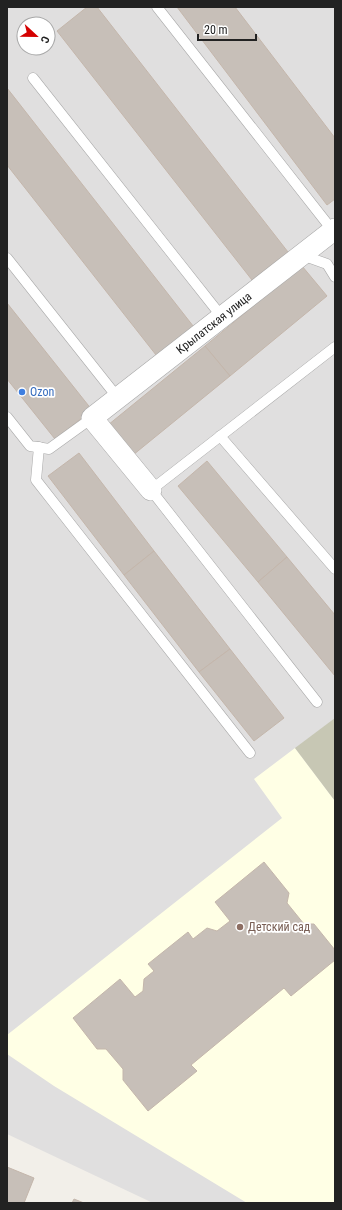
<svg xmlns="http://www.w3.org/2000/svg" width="342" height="1210" viewBox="0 0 342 1210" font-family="'Roboto Condensed',sans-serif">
	<rect width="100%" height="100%" fill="#f2efe9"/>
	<path fill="#e0dfdf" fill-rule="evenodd" d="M7,7H335V1203H153L7,1134ZM24,24H48V48H24Z"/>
	<path fill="#ffffe5" d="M295,748L335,801V1203H247L54,1086L7,1054V1035L282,818L254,779Z"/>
	<path fill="#c7c7b4" d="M335,718V801L295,748Z"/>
	<g fill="#c7bfb8" stroke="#c4b6ab">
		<path d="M87,7H97L288,252L252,280L57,31Z"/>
		<path d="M177,7H235L335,138V199L327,205Z"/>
		<path d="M7,88L197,331L160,360L7,165Z"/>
		<path d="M302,266L327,296L230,376L205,346Z"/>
		<path d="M7,303L92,410L55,439L7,379Z"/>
		<path d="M205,346L230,376L133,455L108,425Z"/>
		<path d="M79,453L154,551L124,575L48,476Z"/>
		<path d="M207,461L287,557L258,582L178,486Z"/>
		<path d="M154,551L230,649L199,672L124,575Z"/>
		<path d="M287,557L335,615V676L258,582Z"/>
		<path d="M230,649L284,718L254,741L199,672Z"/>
		<path d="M264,862L289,893L287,903L304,924H314L335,950V960L291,996L284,988L191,1065L197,1071L148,1111L123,1080V1069L106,1049H97L73,1018L120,979L135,997L143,991L144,979L154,971L148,964L188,932L193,939L207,928L217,931L230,921L215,902Z"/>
		<path d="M7,1167L34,1178L24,1203H7Z"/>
		<path d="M74,1199L84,1203H72Z"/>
	</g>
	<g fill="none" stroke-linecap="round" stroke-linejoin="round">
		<defs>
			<g id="lane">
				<path d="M157,7L333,231"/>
				<path d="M33,78L222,317"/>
				<path d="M302,255L327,264L335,277"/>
				<path d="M7,258L118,398"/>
				<path d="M7,417L30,446L49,449L92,418"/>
				<path d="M220,436L335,569"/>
				<path d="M39,447L36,480L250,753"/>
				<path d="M317,702L151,490L335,347"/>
			</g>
			<path id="street" d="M151,490L92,418L335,229"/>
		</defs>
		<use href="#lane" stroke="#a9a9a9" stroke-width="11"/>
		<use href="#street" stroke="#a9a9a9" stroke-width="22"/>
		<use href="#lane" stroke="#fff" stroke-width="10"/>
		<use href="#street" stroke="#fff" stroke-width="21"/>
	</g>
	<circle fill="#3f7fe0" stroke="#fff" stroke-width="1.5" cx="22" cy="392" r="4"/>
	<circle fill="#8d6e63" stroke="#fff" stroke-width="1.5" cx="240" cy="927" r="4"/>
	<g text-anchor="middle" stroke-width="3.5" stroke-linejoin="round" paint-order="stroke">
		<g font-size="12" fill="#222" stroke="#fff">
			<text transform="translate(214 323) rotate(-38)" y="4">Крылатская улица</text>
		</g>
		<g font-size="12" fill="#366cbe" stroke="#fff" text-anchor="start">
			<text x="30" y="396">Ozon</text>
		</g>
		<g font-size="12" fill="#785e54" stroke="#fff" text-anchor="start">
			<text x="248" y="931">Детский сад</text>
		</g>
	</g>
	<rect width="342" height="1210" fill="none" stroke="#222222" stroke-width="16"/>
	<g transform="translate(36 36) rotate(112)"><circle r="19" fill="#ffffff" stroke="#a7a7a7"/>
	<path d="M0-3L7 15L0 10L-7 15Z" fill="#d40000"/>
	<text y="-6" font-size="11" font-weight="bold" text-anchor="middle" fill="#222222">С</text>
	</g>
	<path d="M198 34v6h58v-6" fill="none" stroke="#222222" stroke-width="2"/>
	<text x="204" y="34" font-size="12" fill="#222222" stroke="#ffffff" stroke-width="3" paint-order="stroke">20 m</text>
</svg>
